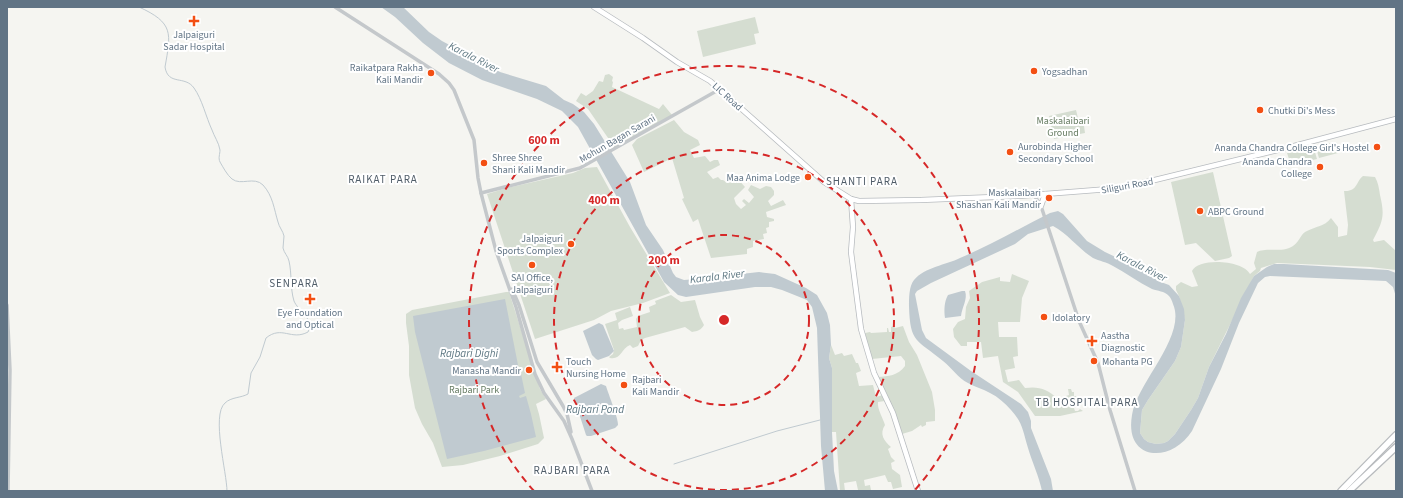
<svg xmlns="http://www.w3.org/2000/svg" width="1403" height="498" viewBox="0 0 1403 498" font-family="'Source Sans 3',sans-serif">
	<rect width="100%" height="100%" fill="#f5f5f1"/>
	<g fill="#d5ddd1">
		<path d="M755,17L759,33L754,34L756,44L703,57L697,31Z"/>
		<path d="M609,74L613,77L612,81L613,82L612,87L659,109L663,104L672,115L615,148L588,109L576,101L581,93L586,96L593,91L599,81L603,82L605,75Z"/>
		<path d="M1076,110L1080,126H1084L1085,133L1054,139L1049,116Z"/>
		<path d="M674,120L684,132L698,140L700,145L690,150L694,158L705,156L710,162L714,160H718L720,165L707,172L713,179L718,177L721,180H723L726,182L731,177L737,178L745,187L734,198L736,204L741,209L746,205L742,201L744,199L749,203L754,197L748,190L751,185L760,189L766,186L771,187L774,191V195L768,201L771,206L783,200L786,205L766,212L767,217L774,219V221L769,222V227L766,228L767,233L763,234L764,239L753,241V247L747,249V254L711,258L698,219L693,222L682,199L684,198L672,158L644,172L632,145L637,139Z"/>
		<path d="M1337,142L1338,153L1319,158L1316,148L1317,146Z"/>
		<path d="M1312,147V149H1314L1317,159L1291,165L1287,153Z"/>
		<path d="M597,167L630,227L670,293L643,303L611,311L594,320L535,339L487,194L507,188L573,173L585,168Z"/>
		<path d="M1213,172L1232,256L1229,258L1215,261L1196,243L1185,245L1171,182Z"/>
		<path d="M1363,176L1375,177C1378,182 1379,188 1380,195C1385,216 1383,221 1373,240L1374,242L1384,240L1396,251V270L1370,267L1277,263L1261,268L1260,271L1254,276L1209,367L1198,398L1191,410L1175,434L1168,441L1164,443L1156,444L1148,442L1144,439L1140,433L1142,410L1148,400L1175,361L1181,347L1185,320L1179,296L1176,290V286L1181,282L1192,287L1198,286L1192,271C1198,257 1244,260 1250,274L1256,269L1254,263L1257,252C1264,248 1277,251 1286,249C1301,245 1298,235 1307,231C1316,226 1324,227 1331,218L1338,227V237L1347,235L1348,225L1344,191C1346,191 1349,191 1351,190C1357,188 1358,179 1363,176Z"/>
		<path d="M1012,274L1029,281L1022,298L1020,322H998L999,337H1017L1018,356L1013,357L1015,368L1005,370L1008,382L1019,380L1025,388C1039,386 1047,389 1058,399L1066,400V396L1069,395L1068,389H1071L1072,392H1074V396H1080L1081,402L1076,404L1074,408L1075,411H1078L1080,409L1083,411L1060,416H1035L1018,392L1003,382L998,356L983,358L981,342H967V346H961L954,337L953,329L958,322L965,319L966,307L970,298L969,291L982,282L1000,277V281L1010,282Z"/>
		<path d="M506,292H509L540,389L546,399L536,404L539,414L544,438L538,444L500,456L463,465L442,467L433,443L422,424L415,408L409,375V346L406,323V314L412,310Z"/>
		<path d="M671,295L681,302L695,300L700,317L704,325C701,330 698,331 692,332L685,327L645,338L641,340L638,346L633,348L630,345C621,349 621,360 610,358L609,357L613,354L614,350L605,324L617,320L615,313L630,307L633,316L622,320L618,323L619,329L623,328L624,330L637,327L636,319L638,316L650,312L649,307L656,304L655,301Z"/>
		<path d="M894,326L895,328L903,326L909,342L917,355L932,392L935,410V421L926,422V425L922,427L921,425L912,431L902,434L887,395L878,377C888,376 898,376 905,366V361L901,356L872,359L865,333L870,332L871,333L887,332V328H888L889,332H891V327Z"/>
		<path d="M831,345L835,355L842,353L844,356L852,354L856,363H858L861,371L856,373L859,386L873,385L876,397L883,395L885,401L878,402C877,409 883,418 885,425C879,434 884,441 891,447L888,449L891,457L895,461L891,463L892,469L900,475L902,487L893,489L891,482H888L885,475L864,480L865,486L870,485L871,490L853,491L858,490L856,481L844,483L845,491H840L836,432H832V368L829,358Z"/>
	</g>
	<g fill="#c0cad0">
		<path d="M381,7H403L429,32L442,41L500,72L546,86L564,100L573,104L584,112L594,124L630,182L646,225L663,250L673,273L676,277L684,280L696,279L759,272L775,274L806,288L817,295L827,313L830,325L831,345L829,358L832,368V432L834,471L838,491H825L821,446L817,328L812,307L807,300L782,290L771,287H755L686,297L678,295L664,282L578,127L562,111L537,99L482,80L449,63L423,43L395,17Z"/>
		<path d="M1058,211L1063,214L1087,241L1105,252L1143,270L1158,281L1169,285L1179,296L1184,309L1185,320L1181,347L1175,361L1148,400L1142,410L1140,433L1144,439L1148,442L1156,444L1164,443L1168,441L1175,434L1191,410L1198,398L1209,367L1226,334L1241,298L1254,276L1267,267L1274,264H1284L1388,270L1396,273V297L1393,287L1386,281L1270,276L1265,277L1258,283L1239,323L1221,369L1192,431C1171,464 1124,461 1132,415C1137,383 1187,336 1173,304C1172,301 1171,298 1169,296C1164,291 1158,291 1152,289C1138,282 1126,273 1113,266C1107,262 1099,261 1093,258C1079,249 1068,234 1053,226L1028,234L1015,244L931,283L917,291L915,294L922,330L926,338L971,371L1021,404L1028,412L1031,421V428L1051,479L1053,491H1042C1039,476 1032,462 1028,448C1023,432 1023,423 1011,410C1005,403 998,397 990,393C983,389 975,387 968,383C958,378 952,368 943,361C917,339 910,344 909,306C909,298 909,286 914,280C925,267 946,265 960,258C991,245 1020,228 1050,213Z"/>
		<path d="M962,291H965C968,299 962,307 961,316L945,318C944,311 944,302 948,295Z"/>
		<path d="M505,299L519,370L513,372L514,376L521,374L525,393L519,396L520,398L526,396L531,414L536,437L484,451L447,459L415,332L413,316Z"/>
		<path d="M599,323L603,325L614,351L609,356L598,360L596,359L592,355L583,331Z"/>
		<path d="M601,384L606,386C608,393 619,420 618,425L615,428L591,436H587L586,435L574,398Z"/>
	</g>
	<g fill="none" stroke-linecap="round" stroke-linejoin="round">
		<g stroke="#c0cad0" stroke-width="1">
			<path d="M139,7C174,23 171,33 165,67C168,86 185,75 194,88C202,99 206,117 212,130C214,136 219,143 220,150C220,154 218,158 220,162C223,167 227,175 232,179C241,186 254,176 263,185C273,196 274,209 278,222C279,227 283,231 284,236C284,240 283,244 283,248C284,253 288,256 289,261C292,274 290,288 294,301C298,311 315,319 308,332C291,341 282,325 266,338L260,357L251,373L248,394C241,398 231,397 225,403C211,415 227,473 227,491"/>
			<path d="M674,464L777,431L820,420"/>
		</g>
		<defs>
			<g id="major">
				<path d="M594,7L643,38L677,62L710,81L824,182L851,199L859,201L921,200L1019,196L1122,188L1294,146L1396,119"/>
				<path d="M851,199L853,227L851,252L861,329L874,373L893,413L918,491"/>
				<path d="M1041,206L1045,194"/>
			</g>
			<g id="highway">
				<path d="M1341,491L1396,435"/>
				<path d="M1349,491L1396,447"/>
			</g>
		</defs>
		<use href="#major" stroke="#b7bbbf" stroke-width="6"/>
		<use href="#highway" stroke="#b8bbbe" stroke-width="8"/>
		<g stroke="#c4c8cb" stroke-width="3.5">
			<path d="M335,7L439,74L449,83L454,90L474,140L478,178L481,193L496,251L516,307L535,374L544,393L564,421L572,439L592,491"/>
			<path d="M481,193L580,168L720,89"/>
			<path d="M1034,195L1041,206L1079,321L1098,363L1110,410L1135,491"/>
			<path d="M512,289L519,305L537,362L563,406L567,414L571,432"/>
			<path d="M7,305L10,370L8,491"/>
		</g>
		<use href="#major" stroke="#fff" stroke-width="4.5"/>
		<use href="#highway" stroke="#fff" stroke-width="5.5"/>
	</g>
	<g fill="none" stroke="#d62828" stroke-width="2" stroke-dasharray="7 5">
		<circle cx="724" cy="320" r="85"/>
		<circle cx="724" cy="320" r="170"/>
		<path d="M534 491A255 255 0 1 1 914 491"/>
	</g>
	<g fill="#f34f13" stroke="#fff" stroke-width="1.5">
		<path d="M192 15h4v4h4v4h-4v4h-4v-4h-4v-4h4z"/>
		<circle cx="1034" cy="71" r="4"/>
		<circle cx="431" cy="73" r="4"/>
		<circle cx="1260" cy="110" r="4"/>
		<circle cx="1377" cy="147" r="4"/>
		<circle cx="1010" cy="152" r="4"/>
		<circle cx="484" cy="163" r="4"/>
		<circle cx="1320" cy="167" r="4"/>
		<circle cx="808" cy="177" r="4"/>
		<circle cx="1049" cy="198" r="4"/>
		<circle cx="1200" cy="211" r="4"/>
		<circle cx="571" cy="244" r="4"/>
		<circle cx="532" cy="265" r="4"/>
		<path d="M308 293h4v4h4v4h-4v4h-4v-4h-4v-4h4z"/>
		<circle cx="1044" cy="317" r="4"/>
		<path d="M1090 335h4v4h4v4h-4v4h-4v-4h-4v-4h4z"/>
		<circle cx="1094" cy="361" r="4"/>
		<path d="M555 361h4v4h4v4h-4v4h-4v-4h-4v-4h4z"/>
		<circle cx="529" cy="370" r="4"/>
		<circle cx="624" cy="385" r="4"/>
	</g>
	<g text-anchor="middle" stroke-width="4" stroke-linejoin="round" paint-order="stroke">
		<g font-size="10" fill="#617485" stroke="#fff" text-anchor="start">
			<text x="194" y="38" text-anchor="middle">Jalpaiguri<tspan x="194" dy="12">Sadar Hospital</tspan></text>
			<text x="423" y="71" text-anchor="end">Raikatpara Rakha<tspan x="423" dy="12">Kali Mandir</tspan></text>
			<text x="1042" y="75">Yogsadhan</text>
			<text x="1268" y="114">Chutki Di's Mess</text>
			<text x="1018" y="150">Aurobinda Higher<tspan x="1018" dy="12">Secondary School</tspan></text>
			<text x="1369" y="151" text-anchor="end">Ananda Chandra College Girl's Hostel</text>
			<text x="492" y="161">Shree Shree<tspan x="492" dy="12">Shani Kali Mandir</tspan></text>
			<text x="1312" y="165" text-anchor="end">Ananda Chandra<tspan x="1312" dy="12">College</tspan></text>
			<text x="800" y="181" text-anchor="end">Maa Anima Lodge</text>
			<text x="1041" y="196" text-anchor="end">Maskalaibari<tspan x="1041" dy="12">Shashan Kali Mandir</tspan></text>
			<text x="1208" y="215">ABPC Ground</text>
			<text x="563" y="242" text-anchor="end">Jalpaiguri<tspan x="563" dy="12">Sports Complex</tspan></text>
			<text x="532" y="281" text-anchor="middle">SAI Office,<tspan x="532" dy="12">Jalpaiguri</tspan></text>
			<text x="310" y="316" text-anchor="middle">Eye Foundation<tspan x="310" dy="12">and Optical</tspan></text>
			<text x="1052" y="321">Idolatory</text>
			<text x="1101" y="339">Aastha<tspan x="1101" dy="12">Diagnostic</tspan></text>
			<text x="566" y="365">Touch<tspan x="566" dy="12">Nursing Home</tspan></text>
			<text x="1102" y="365">Mohanta PG</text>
			<text x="521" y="374" text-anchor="end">Manasha Mandir</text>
			<text x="632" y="383">Rajbari<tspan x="632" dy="12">Kali Mandir</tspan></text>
		</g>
		<g font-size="10" fill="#617485" stroke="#fff">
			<text transform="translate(728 96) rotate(42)" y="4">LIC Road</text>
			<text transform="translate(617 138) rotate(-30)" y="4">Mohun Bagan Sarani</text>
			<text transform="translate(1127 185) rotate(-10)" y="4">Siliguri Road</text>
		</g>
		<g font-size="10" fill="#657b61" stroke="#fff">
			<text x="1063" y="124">Maskalaibari<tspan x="1063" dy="12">Ground</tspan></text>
			<text x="474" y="393">Rajbari Park</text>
		</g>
		<g font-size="11" font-style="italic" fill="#5d7782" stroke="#fff">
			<text transform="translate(474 57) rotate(27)" y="4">Karala River</text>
			<text transform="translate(1142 266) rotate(27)" y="4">Karala River</text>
			<text transform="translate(717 276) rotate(-7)" y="4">Karala River</text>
			<text x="469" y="357">Rajbari Dighi</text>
			<text x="595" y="413">Rajbari Pond</text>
		</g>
		<g font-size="11" letter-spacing="1" fill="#505d69" stroke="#fff">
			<text x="383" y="183">RAIKAT PARA</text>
			<text x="862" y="185">SHANTI PARA</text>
			<text x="294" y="287">SENPARA</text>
			<text x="1087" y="406">TB HOSPITAL PARA</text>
			<text x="572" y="474">RAJBARI PARA</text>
		</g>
	</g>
	<circle cx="724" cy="320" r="6" fill="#d62828" stroke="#fff" stroke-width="2"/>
	<g font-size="12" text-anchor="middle" font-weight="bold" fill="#d62828" stroke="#fff" stroke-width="4" stroke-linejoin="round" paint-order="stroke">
		<text x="544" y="144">600 m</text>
		<text x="604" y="204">400 m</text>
		<text x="664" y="264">200 m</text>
	</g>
	<rect width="1403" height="498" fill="none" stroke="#617485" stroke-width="16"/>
</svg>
